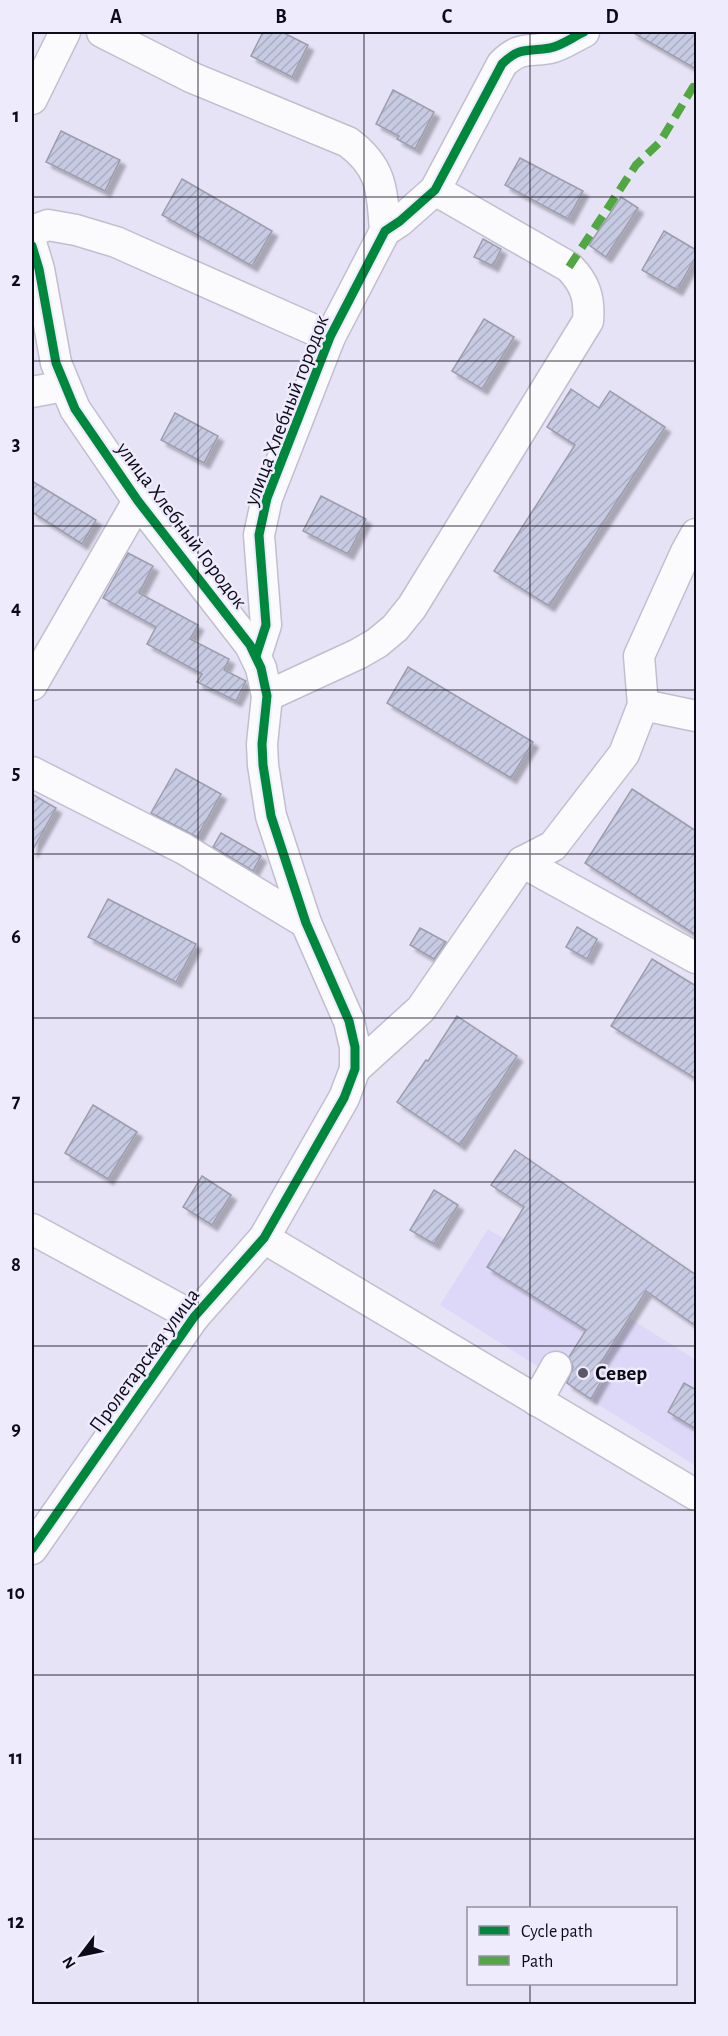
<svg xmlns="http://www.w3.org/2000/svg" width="728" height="2036" viewBox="0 0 728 2036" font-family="'Alegreya Sans',sans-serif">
	<defs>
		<pattern id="building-hatch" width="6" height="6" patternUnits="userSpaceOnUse" patternTransform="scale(1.5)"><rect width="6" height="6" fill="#c7cae3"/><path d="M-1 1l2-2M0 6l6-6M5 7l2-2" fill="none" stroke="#aaacc2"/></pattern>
		<filter id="shadow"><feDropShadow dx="5.5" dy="5.5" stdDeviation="1.5" flood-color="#0004"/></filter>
	</defs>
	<rect width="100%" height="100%" fill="#e6e3f6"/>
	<path fill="#ddd8f7" d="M488,1229L696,1360V1466L440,1305Z"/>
	<g fill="url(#building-hatch)" stroke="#9c9dac" stroke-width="1.5" filter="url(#shadow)">
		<path d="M263,32H282L308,45L292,77L251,56Z"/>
		<path d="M632,32H696V69Z"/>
		<path d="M393,90L434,112L415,149L397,139L399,136L376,124Z"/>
		<path d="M61,131L120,160L105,191L46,162Z"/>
		<path d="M520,158L583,191L568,219L505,185Z"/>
		<path d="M182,179L272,231L252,266L162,215Z"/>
		<path d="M621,197L638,208L606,257L589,245Z"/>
		<path d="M664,231L696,250V256L677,290L642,270Z"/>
		<path d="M483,239L501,249L493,266L474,257Z"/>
		<path d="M484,319L514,337L482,389L452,371Z"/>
		<path d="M571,389L599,408L610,391L665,427L549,606L494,571L575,445L547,427Z"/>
		<path d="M175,413L218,436L204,463L161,440Z"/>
		<path d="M32,481L96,520L82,544L32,512Z"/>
		<path d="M321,496L366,519L348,554L303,531Z"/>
		<path d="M128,553L153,566L139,593L198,625L190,639L229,659L224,670L246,681L236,701L197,682L202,674L147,644L156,627L103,598Z"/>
		<path d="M408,667L533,742L511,778L387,703Z"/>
		<path d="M176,769L221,794L197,837L151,813Z"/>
		<path d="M632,789L696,831V935L585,863Z"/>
		<path d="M32,794L56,808L32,851Z"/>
		<path d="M221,833L261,856L253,871L213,847Z"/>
		<path d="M108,899L196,944L176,982L88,937Z"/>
		<path d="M577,927L597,939L587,959L566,947Z"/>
		<path d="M420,928L446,942L434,959L410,945Z"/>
		<path d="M652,959L696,986V1079L611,1026Z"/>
		<path d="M457,1016L517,1056L460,1145L397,1102L426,1060L428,1061Z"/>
		<path d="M93,1105L137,1132L108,1179L65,1153Z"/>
		<path d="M515,1150L696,1275V1326L646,1291L600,1364L608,1369L591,1399L567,1383L573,1367L569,1357L586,1330L487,1267L524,1207L491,1185Z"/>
		<path d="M202,1176L231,1195L212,1225L183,1207Z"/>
		<path d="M434,1190L458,1205L434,1244L410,1230Z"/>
		<path d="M684,1383L696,1390V1429L668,1412Z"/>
	</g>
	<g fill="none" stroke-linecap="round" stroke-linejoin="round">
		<defs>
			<g id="minor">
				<path d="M102,32L193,78L348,142C383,168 382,191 385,231"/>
				<path d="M32,99L65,32"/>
				<path d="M32,231L48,225L76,230L116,242L330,337"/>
				<path d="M32,246L39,269L56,363L75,409L138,501L250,645L261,668L267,696L262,744L263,765L271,816L306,923L349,1021L355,1047V1069L344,1098L264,1238L194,1317L32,1549"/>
				<path d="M32,392L64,386"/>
				<path d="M256,656L266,625L259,535L267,498L330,337L385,231L400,221L435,190L502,64C520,46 528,52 550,48C561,46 573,37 584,32"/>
				<path d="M32,685L138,501"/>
				<path d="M267,696L358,654L377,643L395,628L412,607L588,321C590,298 585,283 569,267L435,190"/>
				<path d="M643,705L696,716"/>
				<path d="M32,772L184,849L306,923"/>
				<path d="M522,862L696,958"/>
				<path d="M355,1069L421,1009L522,862L553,846L624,754L643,705L639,656L686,552L696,534"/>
				<path d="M32,1229L194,1317"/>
				<path d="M264,1238L696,1495"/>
				<path d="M537,1401L556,1367"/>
			</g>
		</defs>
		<use href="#minor" stroke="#c1bece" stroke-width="33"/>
		<use href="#minor" stroke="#fbfbfe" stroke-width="30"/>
		<path stroke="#51a842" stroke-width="8" stroke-dasharray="15 8" stroke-linecap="butt" d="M569,267L636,165L660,142L693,87L696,89"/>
		<defs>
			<g id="cycleway">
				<path d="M32,246L39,269L56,363L75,409L138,501L250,645L261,668L267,696L262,744L263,765L271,816L306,923L349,1021L355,1047V1069L344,1098L264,1238L194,1317L32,1549"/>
				<path d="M256,656L266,625L259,535L267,498L330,337L385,231L400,221L435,190L502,64C520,46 528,52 550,48C561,46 573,37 584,32"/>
			</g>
		</defs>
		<use href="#cycleway" stroke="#eeebfc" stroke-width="13"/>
		<use href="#cycleway" stroke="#00873e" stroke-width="9"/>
	</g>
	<path fill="none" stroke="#0e0b19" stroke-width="1.5" stroke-opacity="0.55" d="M198,32V2004M364,32V2004M530,32V1908M32,197H696M32,361H696M32,526H696M32,690H696M32,854H696M32,1018H696M32,1182H696M32,1346H696M32,1510H696M32,1675H696M32,1839H696M530,1984V2004"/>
	<circle fill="#5a5766" stroke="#eeebfc" stroke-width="2" cx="583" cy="1373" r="6"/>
	<g text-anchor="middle" stroke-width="5" stroke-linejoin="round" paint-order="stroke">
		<g font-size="21" fill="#0e0b19" stroke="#eeebfc">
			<text transform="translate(286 410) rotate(-69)" y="7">улица Хлебный городок</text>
			<text transform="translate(182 525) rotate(53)" y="7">улица Хлебный Городок</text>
			<text transform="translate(144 1360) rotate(-54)" y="7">Пролетарская улица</text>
		</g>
		<g font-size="21" font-weight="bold" fill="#0e0b19" stroke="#eeebfc" text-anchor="start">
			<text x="595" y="1380">Север</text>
		</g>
	</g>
	<rect width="728" height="2036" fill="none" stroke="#eeebfc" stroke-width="66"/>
	<rect x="467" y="1907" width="210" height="78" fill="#eeebfc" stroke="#9491a1" stroke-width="1.5"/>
	<rect x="479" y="1926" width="30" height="9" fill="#00873e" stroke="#9491a1" stroke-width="1.5"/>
	<text x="521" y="1937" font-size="18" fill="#0e0b19">Cycle path</text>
	<rect x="479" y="1956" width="30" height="9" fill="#51a842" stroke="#9491a1" stroke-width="1.5"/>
	<text x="521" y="1967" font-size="18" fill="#0e0b19">Path</text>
	<g transform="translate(81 1955) rotate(238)" stroke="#eeebfc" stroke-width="4.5" paint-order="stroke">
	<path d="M0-4.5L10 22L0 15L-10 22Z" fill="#0e0b19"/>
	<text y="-9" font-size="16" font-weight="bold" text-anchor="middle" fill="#0e0b19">N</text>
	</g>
	<rect x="33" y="33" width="662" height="1970" fill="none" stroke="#0e0b19" stroke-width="2"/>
	<g font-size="20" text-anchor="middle" font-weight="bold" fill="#0e0b19">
		<text x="116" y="23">A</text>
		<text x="281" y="23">B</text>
		<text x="447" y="23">C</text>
		<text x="612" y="23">D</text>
		<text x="16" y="122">1</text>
		<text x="16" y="286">2</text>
		<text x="16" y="450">3</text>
		<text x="16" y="614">4</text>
		<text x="16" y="779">5</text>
		<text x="16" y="943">6</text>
		<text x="16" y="1107">7</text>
		<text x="16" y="1271">8</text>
		<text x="16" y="1435">9</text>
		<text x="16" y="1599">10</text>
		<text x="16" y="1764">11</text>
		<text x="16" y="1928">12</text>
	</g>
</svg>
